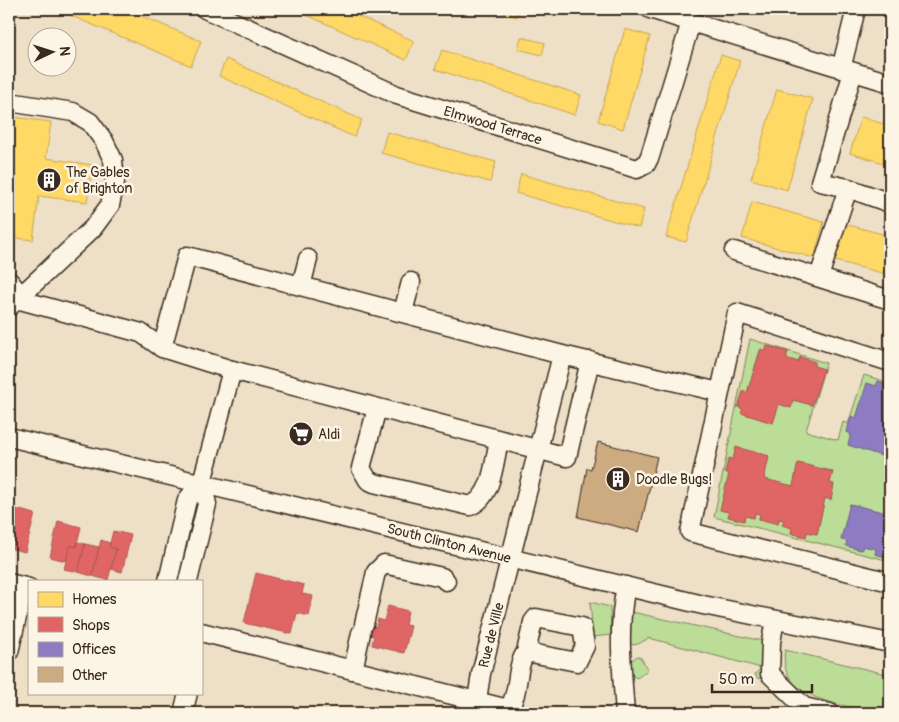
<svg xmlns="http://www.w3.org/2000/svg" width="899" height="722" viewBox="0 0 899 722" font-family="Pangolin,sans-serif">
	<rect width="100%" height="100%" fill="#eedfc7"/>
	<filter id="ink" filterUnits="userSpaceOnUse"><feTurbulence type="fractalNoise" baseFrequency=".02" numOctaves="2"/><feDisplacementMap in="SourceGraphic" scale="10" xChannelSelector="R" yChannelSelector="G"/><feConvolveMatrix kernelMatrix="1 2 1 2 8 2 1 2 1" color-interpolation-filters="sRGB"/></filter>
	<g filter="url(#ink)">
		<g fill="#bbdd97" stroke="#7b845a" fill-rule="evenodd">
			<path d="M750,339L826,363L806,431L838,440L843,422L848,424L864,375L890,383V385L878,382L876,386L867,383L856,418L851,416L847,432L851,434L848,445L882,456L890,434V514L850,504L841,539L847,541L846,546L861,550L863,546L876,549L875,554L890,558V561L714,517ZM767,346L788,352L786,358L798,362L800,357L815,362L814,366L823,369L812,405L793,400L791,408L779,404L773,423L742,413L743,409L738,407L743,392L747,393L760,350L765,351ZM736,448L769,456L764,479L793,486L798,463L832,471L830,483L834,485L831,499L825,498L817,534L807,532L806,537L791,533L792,528L783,525L784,520L779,519L778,523L759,519L760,514L755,513L754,518L720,510L729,474L725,473L728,459H733Z"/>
			<path d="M590,602L610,607L611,635L593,637Z"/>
			<path d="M632,612L763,641L764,679L757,678L755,674L761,668L649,638L638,644L632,645L626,638L628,616Z"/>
			<path d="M785,650L890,675V712L883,713C848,706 776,701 785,650Z"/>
			<path d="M637,656L641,658L648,670L637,678L631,675V661Z"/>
		</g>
		<g fill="#ffd966" stroke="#c4a450">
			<path d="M64,9H125L201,41L191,66L62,12Z"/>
			<path d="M294,9H342L414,41L406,60Z"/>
			<path d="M489,9H519L517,17Z"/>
			<path d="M625,29L650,36L623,129L598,121Z"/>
			<path d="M521,37L545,43L542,55L518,49Z"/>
			<path d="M442,50L581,95L575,115L435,69Z"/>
			<path d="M721,55L740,61L686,242L666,237Z"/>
			<path d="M226,59L362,120L354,137L219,76Z"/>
			<path d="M777,89L813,99L787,190L751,179Z"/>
			<path d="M13,117L51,122L46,158L92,165L87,202L39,196L33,240L9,237V144Z"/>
			<path d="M861,117L890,126V165L850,153Z"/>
			<path d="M387,132L496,162L490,182L381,153Z"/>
			<path d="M521,174L644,209L639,228L516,193Z"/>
			<path d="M752,202L824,222L814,258L742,238Z"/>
			<path d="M845,224L890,236V275L835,261Z"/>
		</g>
		<g fill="#e06666" stroke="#ae5450">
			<path d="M767,346L788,352L786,358L798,362L800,357L815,362L814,366L824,369L812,405L793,400L791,408L779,404L773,423L741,413L743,409L738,407L743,391L747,393L761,349L765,351Z"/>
			<path d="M736,447L769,456L764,479L793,486L798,463L833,472L830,483L834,484L831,500L825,498L817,534L807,532L806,537L791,533L792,528L782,525L784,520L779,519L778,524L759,519L760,514L755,513L754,518L745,516L744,521L728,517L729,512L720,510L729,474L725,473L729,458L733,459Z"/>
			<path d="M12,508L35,514L25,552L9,548L14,529L9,528Z"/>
			<path d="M58,521L81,527L76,547L70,546L66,561L50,557Z"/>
			<path d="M113,531L131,535L122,572L111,569L116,549L109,547Z"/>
			<path d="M101,540L110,543L109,547L116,549L108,580L92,576Z"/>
			<path d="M78,542L85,544L78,572L64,569L70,546L76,547Z"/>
			<path d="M85,544L99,547L92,576L78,572Z"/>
			<path d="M256,573L304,585L302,594L313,596L309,616L297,613L292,634L244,623Z"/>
			<path d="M388,606L408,611L405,625L411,626L404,653L372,645L374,636L355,632L358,622L376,627L378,619L384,621Z"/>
		</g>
		<g fill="#8e7cc3" stroke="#756392">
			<path d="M878,381L890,385V434L882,456L848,445L851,434L847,432L851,416L856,418L867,383L876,386Z"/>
			<path d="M850,504L890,514V558L875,554L876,549L863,546L862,550L846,546L847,541L841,540Z"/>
		</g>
		<path fill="#cdab80" stroke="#3b2a1e" d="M598,442L657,457L639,532L578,517L587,468L591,469Z"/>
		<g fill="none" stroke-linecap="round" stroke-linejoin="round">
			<defs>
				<g id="minor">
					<path d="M205,9L397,95L637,169L646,164L650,156L691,22L650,9"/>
					<path d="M691,22L890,83"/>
					<path d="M841,69L856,9"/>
					<path d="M853,72L820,182L848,188L890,203"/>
					<path d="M9,102L73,112L90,122L104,141L113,160L115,182L110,205L93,228L9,307"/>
					<path d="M734,251L890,300"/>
					<path d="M819,277L848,188"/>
					<path d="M9,281L20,294"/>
					<path d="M301,286L308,259"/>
					<path d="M17,299L141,333L162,348"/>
					<path d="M403,312L411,282"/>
					<path d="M562,355L187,256L162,348L232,370L567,457L590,361"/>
					<path d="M890,362L737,313L690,532L890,582"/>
					<path d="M377,408L361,468L368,480L374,483L470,506C493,497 494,461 499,440"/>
					<path d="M9,437L703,605L890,643"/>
					<path d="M168,581L187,500L202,482L232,370"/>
					<path d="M188,581L207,504L202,482"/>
					<path d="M9,583L29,588"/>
					<path d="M775,620L771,642L770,674L804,707L830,713"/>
					<path d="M364,624L376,572L384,564L442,577L446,581"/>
					<path d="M201,632L504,708L510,706C520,691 515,667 526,652L577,662L585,646L582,627L536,618L533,622L526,652"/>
					<path d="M9,652L24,587"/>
					<path d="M353,670L361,633"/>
					<path d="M183,713L188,693"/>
					<path d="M475,713L481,674L562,355L719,392"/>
					<path d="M625,713C622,670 617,629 626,586"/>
				</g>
			</defs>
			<use href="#minor" stroke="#3b2a1e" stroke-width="21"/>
			<use href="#minor" stroke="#fcf5e5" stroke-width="18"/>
		</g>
	</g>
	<defs>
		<symbol id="building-disc" viewBox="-11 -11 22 22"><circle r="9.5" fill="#3b2a1e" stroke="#fcf5e5"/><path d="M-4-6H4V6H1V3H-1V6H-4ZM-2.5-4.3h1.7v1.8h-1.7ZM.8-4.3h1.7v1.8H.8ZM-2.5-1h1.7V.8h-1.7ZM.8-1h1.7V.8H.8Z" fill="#fff"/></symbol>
		<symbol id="supermarket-disc" viewBox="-11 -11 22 22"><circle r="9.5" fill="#3b2a1e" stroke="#fcf5e5"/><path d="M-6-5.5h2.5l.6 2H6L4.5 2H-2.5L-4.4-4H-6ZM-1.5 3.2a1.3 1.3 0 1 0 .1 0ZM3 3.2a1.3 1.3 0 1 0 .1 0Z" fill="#fff"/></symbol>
	</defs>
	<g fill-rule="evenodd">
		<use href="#building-disc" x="35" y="166" width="28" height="28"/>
		<use href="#supermarket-disc" x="287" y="420" width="28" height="28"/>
		<use href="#building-disc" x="604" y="465" width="28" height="28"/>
	</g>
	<g text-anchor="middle" stroke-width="5" stroke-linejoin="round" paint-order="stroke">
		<g font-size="14" fill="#3b2a1e" stroke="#fcf5e5">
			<text transform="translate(493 125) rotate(17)" y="5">Elmwood Terrace</text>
			<text transform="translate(449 543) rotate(14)" y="5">South Clinton Avenue</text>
			<text transform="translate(491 635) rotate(-76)" y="5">Rue de Ville</text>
		</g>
		<g font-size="14" fill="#3b2a1e" stroke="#fcf5e5" text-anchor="start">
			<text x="66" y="177">The Gables<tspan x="66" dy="16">of Brighton</tspan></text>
			<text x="318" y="439">Aldi</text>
			<text x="636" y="484">Doodle Bugs!</text>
		</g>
	</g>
	<rect width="899" height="722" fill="none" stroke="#fcf5e5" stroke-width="30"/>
	<rect x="15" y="15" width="869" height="692" fill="none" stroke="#3b2a1e" stroke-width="2" filter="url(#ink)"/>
	<rect x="28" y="580" width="175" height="115" fill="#fcf5e5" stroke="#afa495"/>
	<rect x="38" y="592" width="25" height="15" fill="#ffd966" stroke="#afa495"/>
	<text x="72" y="604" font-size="15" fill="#3b2a1e">Homes</text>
	<rect x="38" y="617" width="25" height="15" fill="#e06666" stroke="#afa495"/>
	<text x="72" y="630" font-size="15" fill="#3b2a1e">Shops</text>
	<rect x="38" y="642" width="25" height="15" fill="#8e7cc3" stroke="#afa495"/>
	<text x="72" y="654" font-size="15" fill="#3b2a1e">Offices</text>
	<rect x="38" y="667" width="25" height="15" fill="#cdab80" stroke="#afa495"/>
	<text x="72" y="680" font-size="15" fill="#3b2a1e">Other</text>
	<g transform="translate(52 52) rotate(86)"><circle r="24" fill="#fcf5e5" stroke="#afa495"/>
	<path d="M0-4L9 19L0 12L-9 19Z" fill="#3b2a1e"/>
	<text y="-8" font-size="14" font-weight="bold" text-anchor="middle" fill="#3b2a1e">N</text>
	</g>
	<path d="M712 684v8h100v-8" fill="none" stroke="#3b2a1e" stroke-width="2.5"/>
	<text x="719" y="684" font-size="15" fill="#3b2a1e" stroke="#fcf5e5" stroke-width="4" paint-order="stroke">50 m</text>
</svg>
